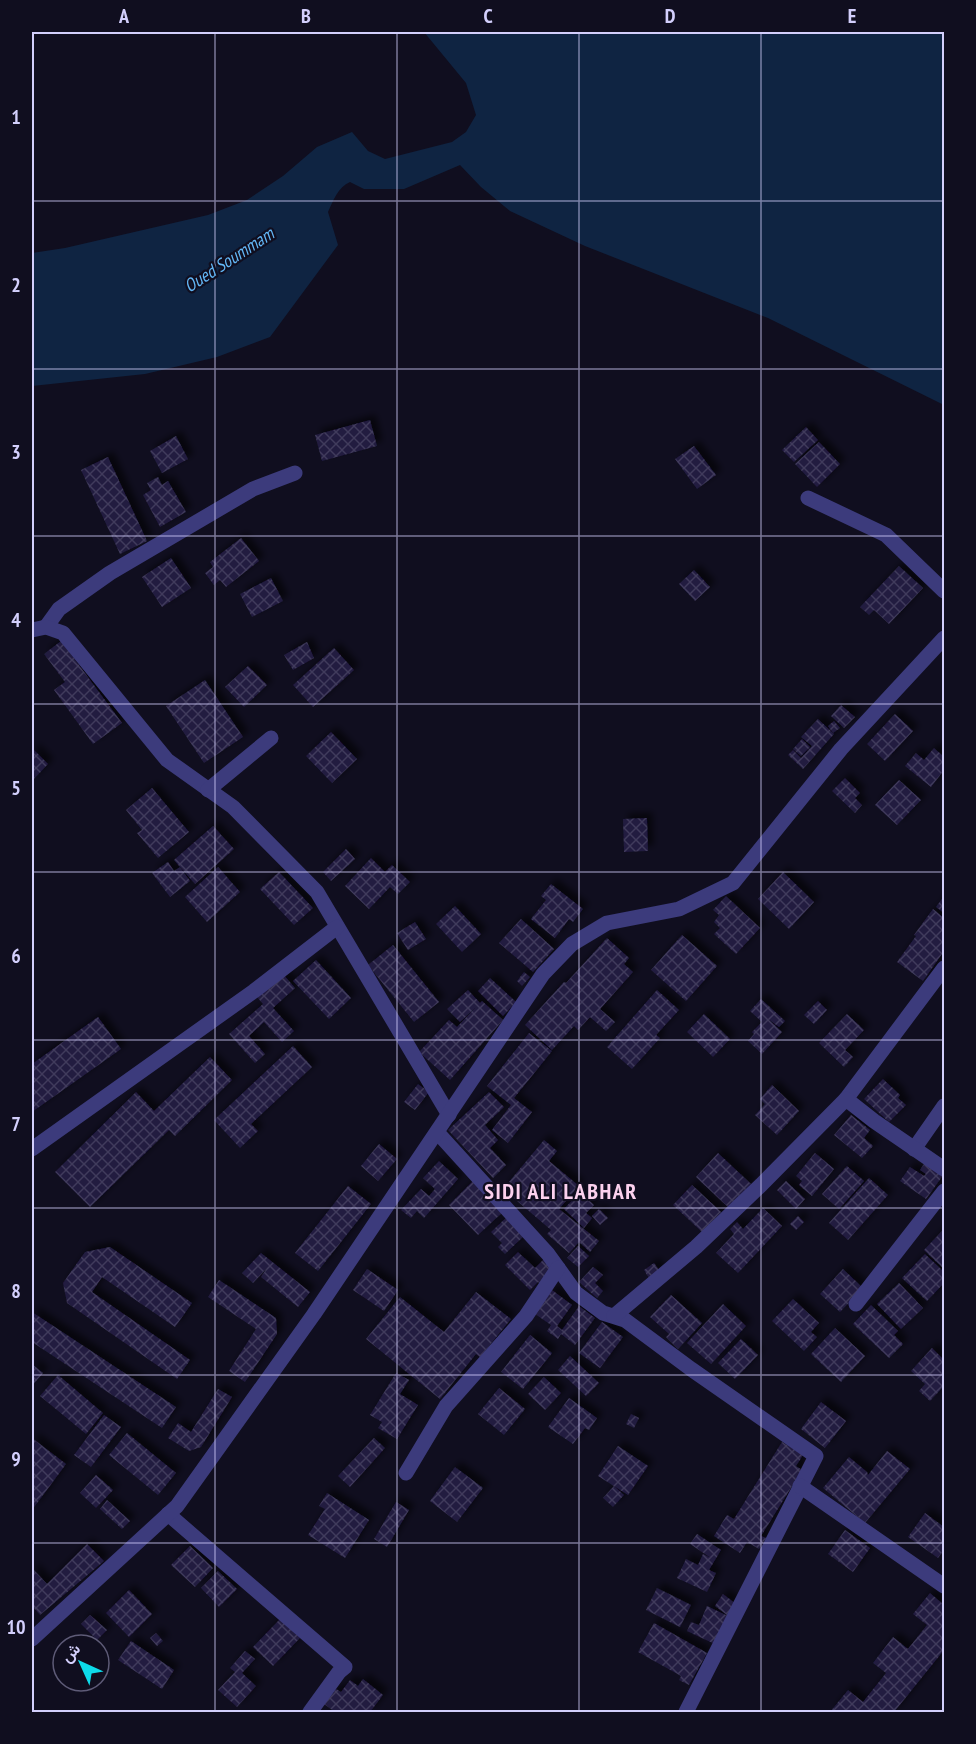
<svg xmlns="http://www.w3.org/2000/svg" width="976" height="1744" viewBox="0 0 976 1744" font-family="'PT Sans Narrow',Vazirmatn,sans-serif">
	<defs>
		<pattern id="building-cross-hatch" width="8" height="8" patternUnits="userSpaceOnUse" patternTransform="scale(1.5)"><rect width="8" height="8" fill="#211b3f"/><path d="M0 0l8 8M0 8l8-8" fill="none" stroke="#403b5c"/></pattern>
		<filter id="shadow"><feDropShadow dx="5.5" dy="-5.5" stdDeviation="3" flood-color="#0009"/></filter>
	</defs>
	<rect width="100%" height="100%" fill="#100e1f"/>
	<path fill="#0f2442" d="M424,32H944V405L768,318L585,246L510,211L481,187L460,165L404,189H364L350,182C338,187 333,201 328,212L338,245L270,337L217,357L145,374L32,386V253L65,248L208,215L247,200L283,176L317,147L352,132L368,151L385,159L452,142L466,132L476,115L466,83Z"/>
	<g fill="url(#building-cross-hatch)" filter="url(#shadow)">
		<path d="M370,420L377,446L322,461L315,435Z"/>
		<path d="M806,427L818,440L794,462L782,450Z"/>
		<path d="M176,436L188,459L162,473L150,451Z"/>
		<path d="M819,442L840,464L817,487L795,464Z"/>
		<path d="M694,446L716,475L697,489L675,459Z"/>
		<path d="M108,457L147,541L120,554L81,470Z"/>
		<path d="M158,477L162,485L168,481L186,512L160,527L143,495L151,490L147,483Z"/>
		<path d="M241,538L259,561L226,587L220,580L214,585L205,573L213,567L210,562Z"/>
		<path d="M171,558L191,588L162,607L142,577Z"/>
		<path d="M899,566L923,588L889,624L874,610L869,615L860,607Z"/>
		<path d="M694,570L710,587L695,601L679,584Z"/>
		<path d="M271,578L283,601L252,617L240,594Z"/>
		<path d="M61,641L122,723L93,744L54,690L65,682L44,654Z"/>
		<path d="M307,642L314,658L293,670L284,655Z"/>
		<path d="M334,648L354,670L313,707L293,685Z"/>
		<path d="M248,666L267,685L244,707L225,687Z"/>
		<path d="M205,680L243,737L204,763L166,706Z"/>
		<path d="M841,705L855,717L844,728L831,716Z"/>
		<path d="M895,714L913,731L885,761L867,744Z"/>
		<path d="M818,719L834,734L803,769L788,755L793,750L801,758L812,746L801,737Z"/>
		<path d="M834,721L840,728L833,733L828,726Z"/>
		<path d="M331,732L357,759L332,783L306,756Z"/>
		<path d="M802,739L810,747L801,756L793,749Z"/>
		<path d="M934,748L944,757V770L931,787L905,766L916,753L924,760Z"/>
		<path d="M33,749L48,764L32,781V751Z"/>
		<path d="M845,778L860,793L855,798L862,805L855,813L832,791Z"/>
		<path d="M899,780L921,800L897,825L875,805Z"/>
		<path d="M152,788L189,832L158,858L137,833L142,830L126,810Z"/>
		<path d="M647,818L648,851L624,852L623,819Z"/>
		<path d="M213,826L234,849L195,884L174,860Z"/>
		<path d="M346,849L355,859L331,881L323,872Z"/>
		<path d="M371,858L385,872L392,865L410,882L398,894L390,887L369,909L345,886Z"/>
		<path d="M168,862L174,871L180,867L190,881L170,897L152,873Z"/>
		<path d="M218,867L240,892L207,922L185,897Z"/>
		<path d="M279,872L313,908L294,925L260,889Z"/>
		<path d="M783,872L814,902L789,929L758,899Z"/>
		<path d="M551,884L583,909L573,922L569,919L555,938L531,919L546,900L541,896Z"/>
		<path d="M726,896L760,928L736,954L714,934L720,928L714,922L719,915L713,910Z"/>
		<path d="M944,896V913L936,907Z"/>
		<path d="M455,906L481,934L462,952L436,924Z"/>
		<path d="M933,909L944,918V951L923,981L897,962L916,936L914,935Z"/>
		<path d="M521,919L554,949L533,972L499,943Z"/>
		<path d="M415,922L426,939L408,950L397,933Z"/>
		<path d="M682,935L717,966L686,1001L651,970Z"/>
		<path d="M607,938L629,958L624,964L633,972L600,1009L615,1022L606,1031L590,1017L578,1030L574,1026L552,1050L525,1025L564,982L566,983Z"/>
		<path d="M393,945L439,1002L414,1022L368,965Z"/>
		<path d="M316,960L351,998L329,1019L293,981Z"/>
		<path d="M524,972L530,977L522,986L517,981Z"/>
		<path d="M283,974L295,988L273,1008L294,1031L282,1042L264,1022L249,1036L265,1054L255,1063L229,1034L263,1004L257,997Z"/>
		<path d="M490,978L516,1002L503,1016L478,991Z"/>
		<path d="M468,990L480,1003L482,1001L503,1020L450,1080L419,1052L449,1020L457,1027L476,1007L460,1022L447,1009Z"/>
		<path d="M657,990L679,1010L656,1035L660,1038L632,1069L607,1047Z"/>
		<path d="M761,999L785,1021L779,1027L768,1019L782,1032L762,1054L748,1041L754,1034L752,1032L762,1022L750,1011Z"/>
		<path d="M818,1001L827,1010L814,1024L804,1015Z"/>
		<path d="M704,1014L730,1039L713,1057L687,1032Z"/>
		<path d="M847,1014L864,1030L845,1050L853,1057L844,1067L819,1043Z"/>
		<path d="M98,1017L121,1049L32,1112V1064Z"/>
		<path d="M529,1033L552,1051L514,1098L532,1112L508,1143L492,1130L511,1105L487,1086Z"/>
		<path d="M293,1046L312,1067L251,1124L258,1131L240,1148L214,1120Z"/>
		<path d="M210,1057L232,1080L175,1136L169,1130L90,1207L55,1172L136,1092L154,1111Z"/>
		<path d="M883,1079L900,1095L898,1098L906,1105L889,1122L864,1099Z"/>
		<path d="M418,1084L429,1092L415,1110L404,1102Z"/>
		<path d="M772,1085L799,1111L777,1135L755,1115L765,1104L760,1099Z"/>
		<path d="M489,1092L504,1107L485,1125L498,1140L490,1148L506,1165L493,1178L448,1130Z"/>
		<path d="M851,1115L870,1130L864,1138L873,1146L862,1158L834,1135Z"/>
		<path d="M544,1140L557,1151L549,1161L579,1186L559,1209L599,1241L590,1252L579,1242L569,1253L547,1234L551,1230L503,1189Z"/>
		<path d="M379,1144L397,1159L378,1181L361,1166Z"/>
		<path d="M718,1153L751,1184L728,1207L696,1177Z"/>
		<path d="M815,1153L834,1169L812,1196L799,1185L802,1181L796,1176Z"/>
		<path d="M439,1161L458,1179L424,1218L417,1211L411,1218L401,1210L421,1189L429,1196L435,1189L423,1178Z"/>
		<path d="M926,1161L944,1174L926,1199L900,1181L910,1167L924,1176L926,1174L920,1170Z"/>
		<path d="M847,1166L864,1181L839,1209L822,1194Z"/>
		<path d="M869,1178L888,1195L848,1240L829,1223Z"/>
		<path d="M475,1179L505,1210L478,1235L449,1205Z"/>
		<path d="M786,1181L805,1199L796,1209L777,1190Z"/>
		<path d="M692,1185L721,1212L702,1232L673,1205Z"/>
		<path d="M348,1186L371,1204L318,1271L295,1253Z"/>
		<path d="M580,1192L594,1205L586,1213L592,1218L584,1228L564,1209Z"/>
		<path d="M763,1208L782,1226L738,1273L716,1253L734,1234L730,1229L737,1222L743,1229Z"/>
		<path d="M599,1209L608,1218L600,1225L592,1216Z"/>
		<path d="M508,1216L526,1234L505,1254L498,1247L502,1243L491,1232Z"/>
		<path d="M798,1216L804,1222L796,1230L790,1224Z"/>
		<path d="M943,1230L944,1231V1269L924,1250Z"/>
		<path d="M578,1246L589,1256L578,1267L567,1258Z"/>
		<path d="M110,1247L192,1303L175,1327L102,1277L92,1292L190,1360L177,1379L67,1303L63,1283L85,1252Z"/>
		<path d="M518,1252L535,1268L545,1258L556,1269L541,1284L538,1282L530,1290L505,1265Z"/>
		<path d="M261,1253L310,1292L298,1307L261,1277L267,1268L253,1283L242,1273Z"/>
		<path d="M925,1254L944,1272V1283L927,1301L902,1278Z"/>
		<path d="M654,1263L661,1273L650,1280L644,1270Z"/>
		<path d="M593,1267L603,1275L595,1283L603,1291L597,1298L579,1282Z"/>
		<path d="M367,1269L398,1290L384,1311L353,1290Z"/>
		<path d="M843,1269L863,1288L840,1312L820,1294Z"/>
		<path d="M219,1280L276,1318L277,1334L245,1382L229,1371L256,1329L208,1297Z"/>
		<path d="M899,1283L923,1308L901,1329L877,1304Z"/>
		<path d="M552,1290L572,1305L557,1326L562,1330L579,1306L595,1318L575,1345L561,1334L558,1339L547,1331L551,1325L535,1314Z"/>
		<path d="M476,1292L511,1319L480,1357L476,1354L440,1399L366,1339L400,1297L444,1332Z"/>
		<path d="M671,1295L702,1323L678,1349L666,1337L669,1334L650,1317Z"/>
		<path d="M793,1299L819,1323L811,1332L817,1337L804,1351L772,1321Z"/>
		<path d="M723,1304L746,1326L711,1364L687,1343Z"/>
		<path d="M871,1305L898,1331L894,1335L903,1344L889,1358L853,1324Z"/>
		<path d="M32,1312L176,1407L162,1428L32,1342Z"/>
		<path d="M602,1322L623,1337L600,1368L579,1353Z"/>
		<path d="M835,1328L865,1356L841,1382L811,1354Z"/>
		<path d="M530,1335L552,1353L523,1389L501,1372Z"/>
		<path d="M741,1339L758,1355L735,1379L718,1363Z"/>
		<path d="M932,1348L944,1360V1386L930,1401L919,1391L925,1384L911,1371Z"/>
		<path d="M570,1356L599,1383L586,1396L558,1370Z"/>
		<path d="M32,1364L43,1373L32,1386Z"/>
		<path d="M396,1373L409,1380L400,1394L418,1405L397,1439L378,1428L382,1422L370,1415Z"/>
		<path d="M58,1375L103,1413L86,1434L40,1396Z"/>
		<path d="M544,1377L561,1393L545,1410L528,1394Z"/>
		<path d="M499,1388L525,1409L504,1435L478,1414Z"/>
		<path d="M218,1389L232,1397L201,1447L189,1451L168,1438L178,1423L191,1432Z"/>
		<path d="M569,1398L597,1418L589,1430L585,1428L573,1444L548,1427Z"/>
		<path d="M821,1402L846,1421L825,1448L801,1429Z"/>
		<path d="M631,1414L639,1418L634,1428L626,1424Z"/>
		<path d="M104,1415L121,1427L91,1467L74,1455Z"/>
		<path d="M127,1433L176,1473L158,1495L109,1455Z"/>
		<path d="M32,1438L66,1464L32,1510Z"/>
		<path d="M374,1438L385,1448L350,1487L338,1476Z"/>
		<path d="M782,1442L803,1455L796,1466L802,1470L761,1536L766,1538L759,1549L747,1542L740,1553L714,1536L727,1515L734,1519Z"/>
		<path d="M618,1446L648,1466L628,1495L598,1476Z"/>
		<path d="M887,1451L910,1469L865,1523L823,1488L849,1457L867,1472L868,1475Z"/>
		<path d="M455,1467L483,1488L457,1522L430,1501Z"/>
		<path d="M96,1475L113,1490L96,1508L80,1493Z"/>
		<path d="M614,1486L624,1495L613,1507L603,1498Z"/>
		<path d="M327,1493L369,1520L345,1558L308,1535L325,1509L319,1506Z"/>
		<path d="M107,1500L130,1521L122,1529L100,1509Z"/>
		<path d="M396,1502L409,1510L387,1547L374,1539Z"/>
		<path d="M925,1513L944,1527V1550L938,1558L908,1537Z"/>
		<path d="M845,1530L870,1548L853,1572L828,1554Z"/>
		<path d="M697,1534L721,1550L709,1570L716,1573L707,1592L677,1578L686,1559L698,1565L703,1554L711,1558L690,1544Z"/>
		<path d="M87,1544L104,1561L40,1615L32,1606V1568L47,1584Z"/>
		<path d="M190,1546L213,1568L195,1587L171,1565Z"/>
		<path d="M218,1571L237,1589L219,1607L201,1588Z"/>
		<path d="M657,1588L691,1605L680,1627L646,1610Z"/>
		<path d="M129,1590L152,1614L129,1637L106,1613Z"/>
		<path d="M930,1593L944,1605V1650L894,1712H830L848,1690L863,1702L886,1673L873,1663L893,1637L908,1649L927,1625L913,1614Z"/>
		<path d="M723,1594L736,1604L727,1615L715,1606Z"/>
		<path d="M707,1606L732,1618L719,1646L687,1631L691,1622L699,1625Z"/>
		<path d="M90,1615L107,1630L97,1640L81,1624Z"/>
		<path d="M280,1619L300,1638L273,1666L253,1647Z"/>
		<path d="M654,1623L707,1653L689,1685L679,1680L681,1676L638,1652Z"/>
		<path d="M156,1633L163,1641L157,1646L150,1638Z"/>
		<path d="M131,1641L174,1670L162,1689L118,1660Z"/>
		<path d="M245,1651L255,1659L242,1673L256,1686L237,1707L218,1690L235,1672L230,1668Z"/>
		<path d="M363,1679L383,1695L370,1712H335L324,1704L336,1689L341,1692L350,1680L358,1686Z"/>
	</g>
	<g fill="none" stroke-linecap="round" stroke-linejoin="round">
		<g stroke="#3c3b7c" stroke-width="15">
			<path d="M808,498L886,535L944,591"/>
			<path d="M46,627L59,609L110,573L253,489L295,473"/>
			<path d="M32,630L46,627L63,633L167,760L233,807L317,892L449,1115"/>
			<path d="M208,790L271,738"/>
			<path d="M846,1099L944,968"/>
			<path d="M437,1132L548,1254L576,1293L603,1313L625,1320L691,1369L816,1456L686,1712"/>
			<path d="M32,1149L254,991L337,927"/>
			<path d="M914,1149L944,1106"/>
			<path d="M856,1304L944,1191"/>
			<path d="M614,1316L696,1247L761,1185L846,1099L874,1121L944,1169"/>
			<path d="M406,1473L446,1406L526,1316L558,1268"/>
			<path d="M800,1486L944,1586"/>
			<path d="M168,1514L345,1667L339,1672L310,1712"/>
			<path d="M32,1639L177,1506L314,1314L543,974L572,944L607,923L679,909L733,883L841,749L944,638"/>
		</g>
	</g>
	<path fill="none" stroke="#d3cffc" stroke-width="1.5" stroke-opacity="0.55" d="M215,32V1712M397,32V1712M579,32V1712M761,32V1712M32,201H944M32,369H944M32,536H944M32,704H944M32,872H944M32,1040H944M32,1208H944M32,1375H944M32,1543H944"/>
	<g text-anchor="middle" stroke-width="4.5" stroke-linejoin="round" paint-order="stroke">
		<g font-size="18" font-style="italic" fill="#63b7f6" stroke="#100e1f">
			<text transform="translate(229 260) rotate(-33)" y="6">Oued Soummam</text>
		</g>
		<g font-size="22" font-weight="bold" letter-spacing="1.5" fill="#fcd1ee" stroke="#100e1f">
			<text x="561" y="1199">SIDI ALI LABHAR</text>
		</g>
	</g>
	<rect width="976" height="1744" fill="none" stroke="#100e1f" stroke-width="66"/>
	<g transform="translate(81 1663) rotate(315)"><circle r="28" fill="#100e1f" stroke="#5e5b77" stroke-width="1.5"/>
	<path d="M0-4.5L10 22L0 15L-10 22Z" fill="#0ddbea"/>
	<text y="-9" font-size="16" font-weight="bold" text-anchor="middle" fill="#d3cffc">ش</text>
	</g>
	<rect x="33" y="33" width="910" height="1678" fill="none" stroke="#d3cffc" stroke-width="2"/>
	<g font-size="20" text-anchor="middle" font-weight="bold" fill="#d3cffc">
		<text x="124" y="23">A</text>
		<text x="306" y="23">B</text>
		<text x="488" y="23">C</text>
		<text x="670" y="23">D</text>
		<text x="852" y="23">E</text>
		<text x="16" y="124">1</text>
		<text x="16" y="292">2</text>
		<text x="16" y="459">3</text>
		<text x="16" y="627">4</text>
		<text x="16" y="795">5</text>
		<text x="16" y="963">6</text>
		<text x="16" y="1131">7</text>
		<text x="16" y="1298">8</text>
		<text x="16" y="1466">9</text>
		<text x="16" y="1634">10</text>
	</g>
</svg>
